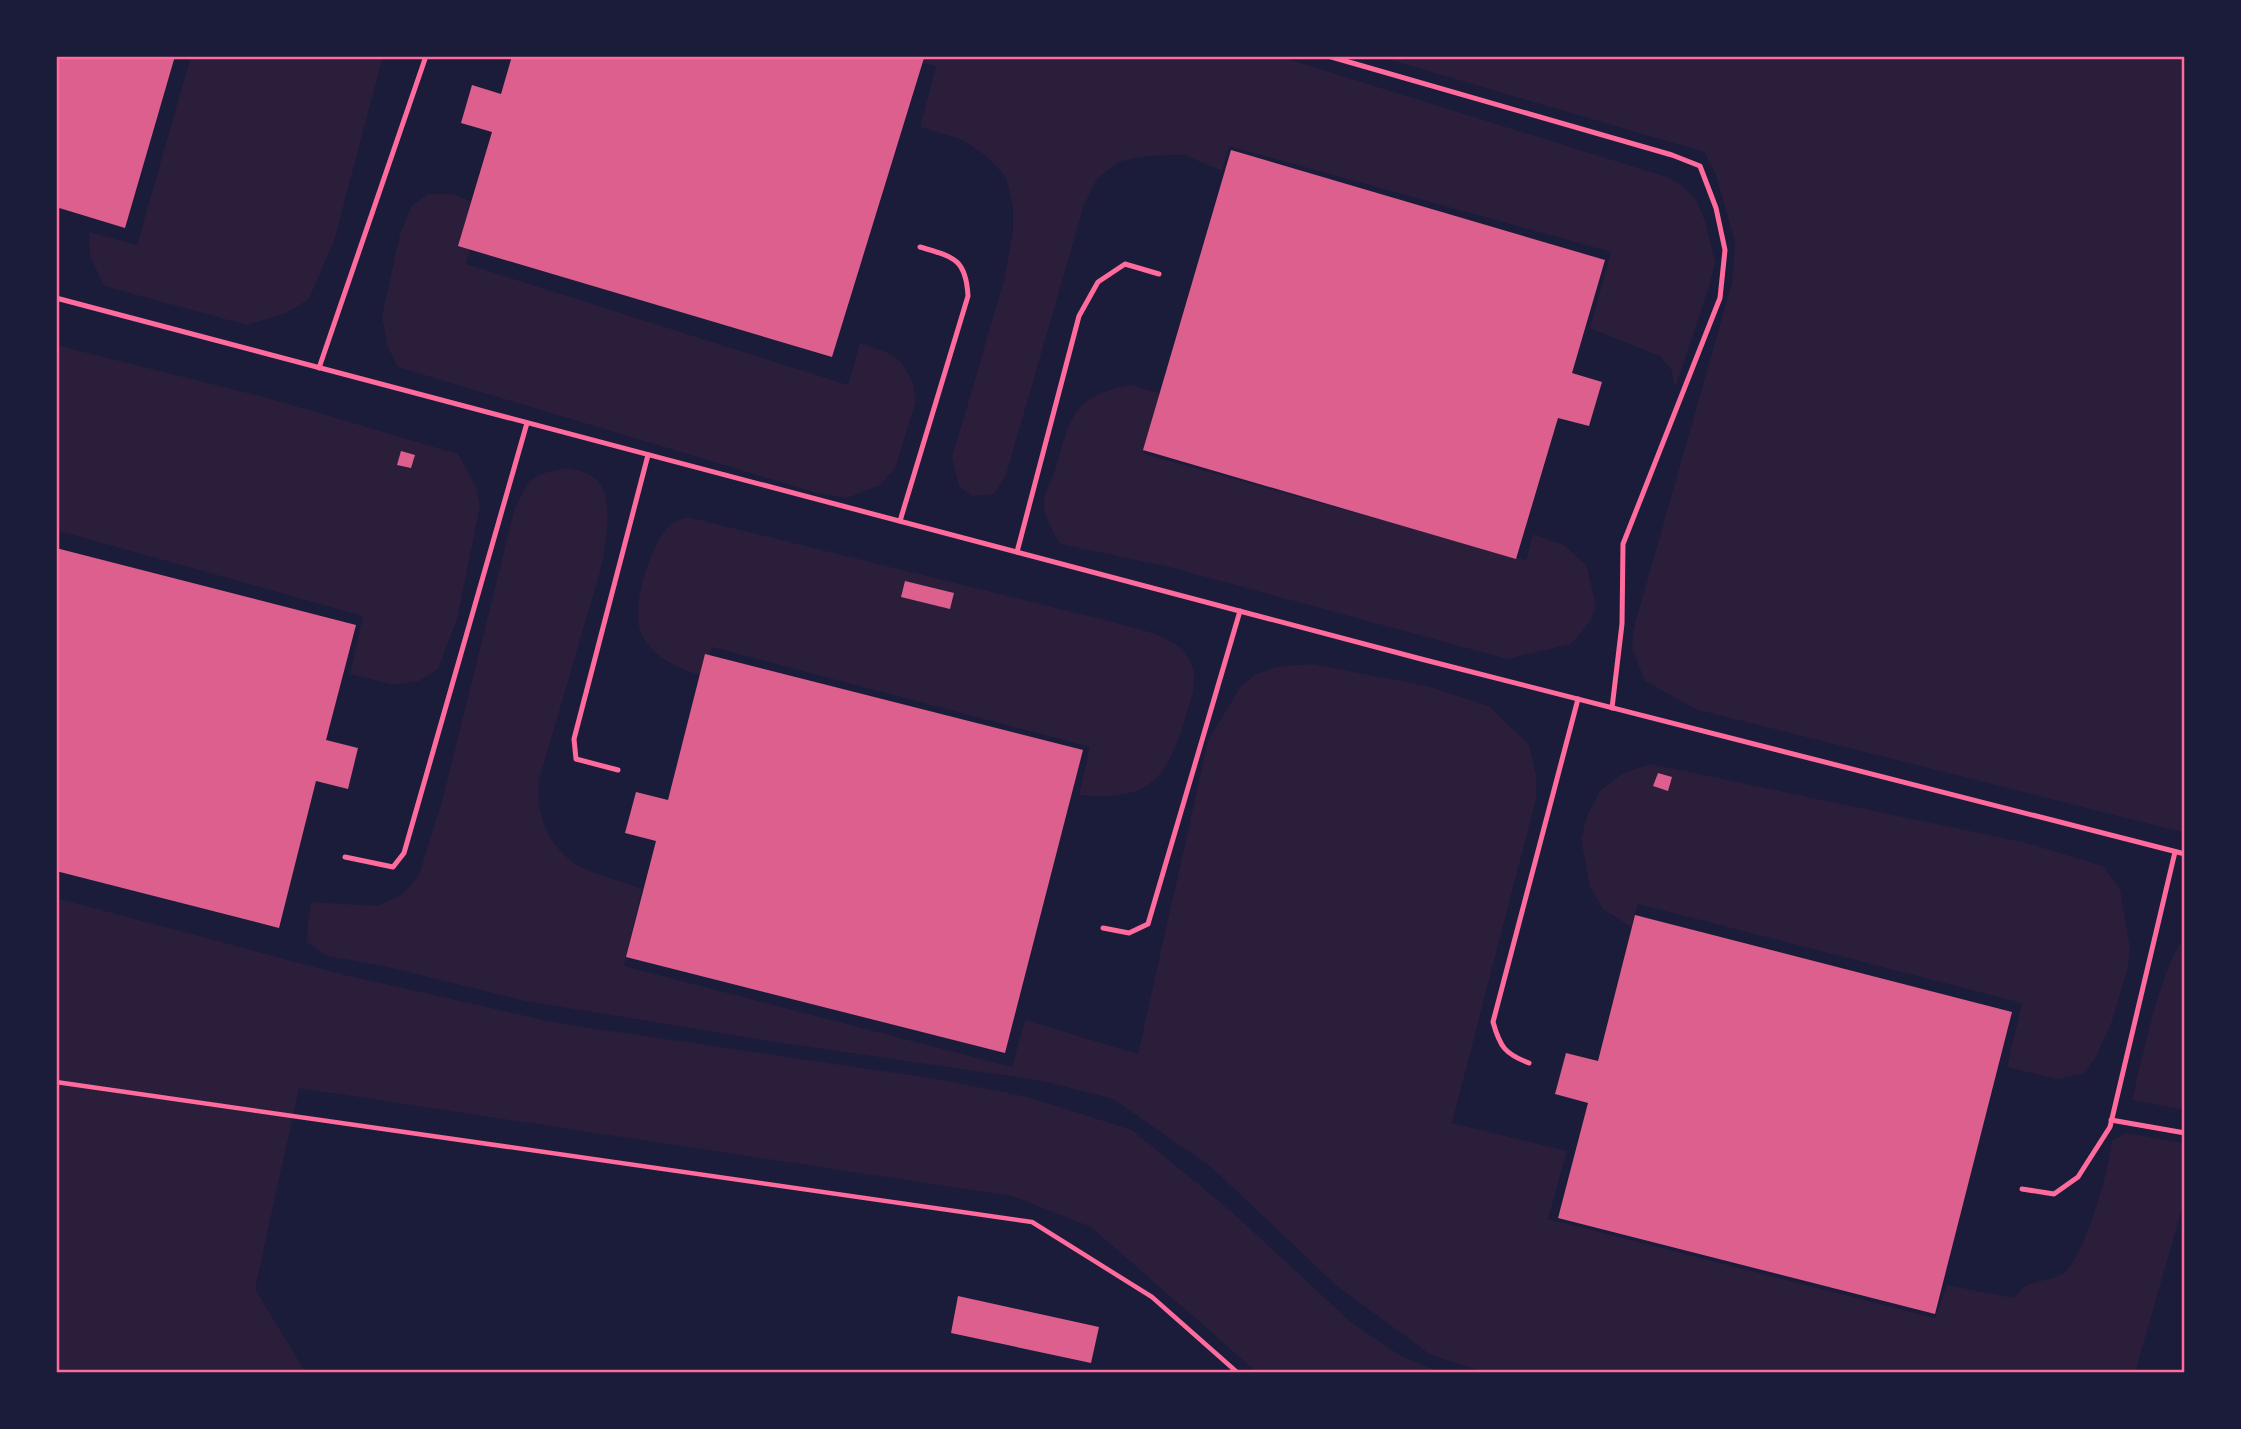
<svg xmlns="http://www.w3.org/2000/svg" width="2241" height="1429" viewBox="0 0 2241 1429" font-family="'Noto Sans',sans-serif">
	<rect width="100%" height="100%" fill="#1b1b3a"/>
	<g fill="#2a1e3b">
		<path d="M191,56H383L334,241L309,299L286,313L247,325L104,286L90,256L89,232L137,245Z"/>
		<path d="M904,56H1278L1667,177L1683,186L1697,201L1706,224L1715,263L1710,283L1675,388L1671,369L1660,356L1590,328L1611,252L1229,146L1222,171L1184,155L1146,156L1118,162L1097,179L1084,205L1006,475L994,494L972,496L959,486L952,458L1004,280L1013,231V207L1006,177L986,156L963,140L920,127L936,67Z"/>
		<path d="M1377,56H2185V833L1695,709L1645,681L1632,649L1633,631L1732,283L1735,242L1715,172L1704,152Z"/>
		<path d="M427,194H453L482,206L466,264L848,385L860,343L886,352L900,361L913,382L916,401L895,469L880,485L847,498L817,493L398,367L388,348L382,317L400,234L411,207Z"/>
		<path d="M56,345L268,398L458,454L476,487L480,507L457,619L438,669L419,681L394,685L350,674L363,616L56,530Z"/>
		<path d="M1130,385L1160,393L1144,454L1526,560L1533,534L1564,545L1587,566L1596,607L1589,623L1571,644L1507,659L1165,566L1060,544C1054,532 1043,517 1044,503C1044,492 1053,478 1056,467C1071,416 1073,396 1130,385Z"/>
		<path d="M568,468C575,470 584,471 590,475C617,489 606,541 602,565L539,780C536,814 546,842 574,863C588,873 625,882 642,889L624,966L1012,1067L1025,1020L1138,1054L1208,741L1241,686L1256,674L1276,667L1313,664L1427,686L1489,706L1529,745L1536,775V799L1452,1123L1567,1151L1548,1219L1935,1318L1947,1285L2014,1298C2017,1295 2021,1289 2025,1286C2038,1279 2054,1281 2065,1272C2085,1255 2110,1167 2112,1141L2126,1133L2185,1143V1198L2135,1373H1487L1431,1355L1337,1286L1210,1166L1113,1099L1043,1081L769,1041L525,1001L379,965L327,956L307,942L308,920L311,902L377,906L403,894L419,875L443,798L514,511C529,478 531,474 568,468Z"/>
		<path d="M688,517L1113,622C1138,630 1175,634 1189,659C1200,678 1192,696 1186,716C1167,780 1149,802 1079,795L1090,747L712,647L704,677C681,669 656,660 643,637C628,612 650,545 669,526C674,521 682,519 688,517Z"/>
		<path d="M1651,764L2027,843L2103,866L2120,889L2130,949L2128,966L2112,1021L2096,1057L2083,1074L2056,1079L2007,1067L2022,1003L1638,904L1631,927L1603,909L1590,887L1581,839L1587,816L1600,791L1623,773Z"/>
		<path d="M56,898L341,974L557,1023L937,1079L1028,1097L1132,1130L1232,1212L1352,1323L1401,1356L1429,1368L1449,1373H1258L1091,1227L1012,1196L299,1088L255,1289L306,1373H56Z"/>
		<path d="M2185,938V1110L2132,1100C2141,1064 2162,961 2185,938Z"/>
	</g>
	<g fill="#dd5f8e">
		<path d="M56,56H175L125,228L56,207Z"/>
		<path d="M512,56L924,58L832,357L458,246L492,132L461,123L472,85L501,94Z"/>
		<path d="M1231,150L1605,260L1572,373L1602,382L1589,426L1558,418L1516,559L1143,450Z"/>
		<path d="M401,451L415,455L411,468L397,465Z"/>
		<path d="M56,548L356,625L326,740L358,748L348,789L316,781L279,928L56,871Z"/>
		<path d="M905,581L954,593L950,609L901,597Z"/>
		<path d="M705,654L1083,750L1005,1053L626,957L656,841L625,833L636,792L668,800Z"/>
		<path d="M1658,773L1672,777L1668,791L1653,786Z"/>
		<path d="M1635,915L2012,1012L1935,1314L1558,1218L1588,1103L1555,1094L1566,1053L1598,1061Z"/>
		<path d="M958,1296L1099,1327L1091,1363L951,1333Z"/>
	</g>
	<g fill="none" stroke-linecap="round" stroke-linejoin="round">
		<path stroke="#ff6b9d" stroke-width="4.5" d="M56,1082L1032,1222L1152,1297L1238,1373"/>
		<g stroke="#ff6b9d" stroke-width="5">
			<path d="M1328,56L1672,155L1700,166L1716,208L1725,250L1720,298L1623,544L1622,624L1612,708"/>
			<path d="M56,298L1425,660L2185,854"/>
			<path d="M319,368L426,56"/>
			<path d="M900,521L968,296C966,258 953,257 920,247"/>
			<path d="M1017,552L1079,316L1098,282L1125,264L1159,274"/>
			<path d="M618,770L576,759L574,739L648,455"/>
			<path d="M345,857L393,867L404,853L527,423"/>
			<path d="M1103,928L1129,933L1148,924L1240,611"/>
			<path d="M1529,1063C1505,1054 1500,1047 1493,1022L1578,699"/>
			<path d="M2111,1120L2185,1133"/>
			<path d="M2022,1189L2054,1194L2078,1177L2110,1127L2175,852"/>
		</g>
	</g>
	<rect width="2241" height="1429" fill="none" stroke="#1b1b3a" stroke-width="116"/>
	<rect x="58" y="58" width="2125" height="1313" fill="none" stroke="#ff6b9d" stroke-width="2.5"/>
</svg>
